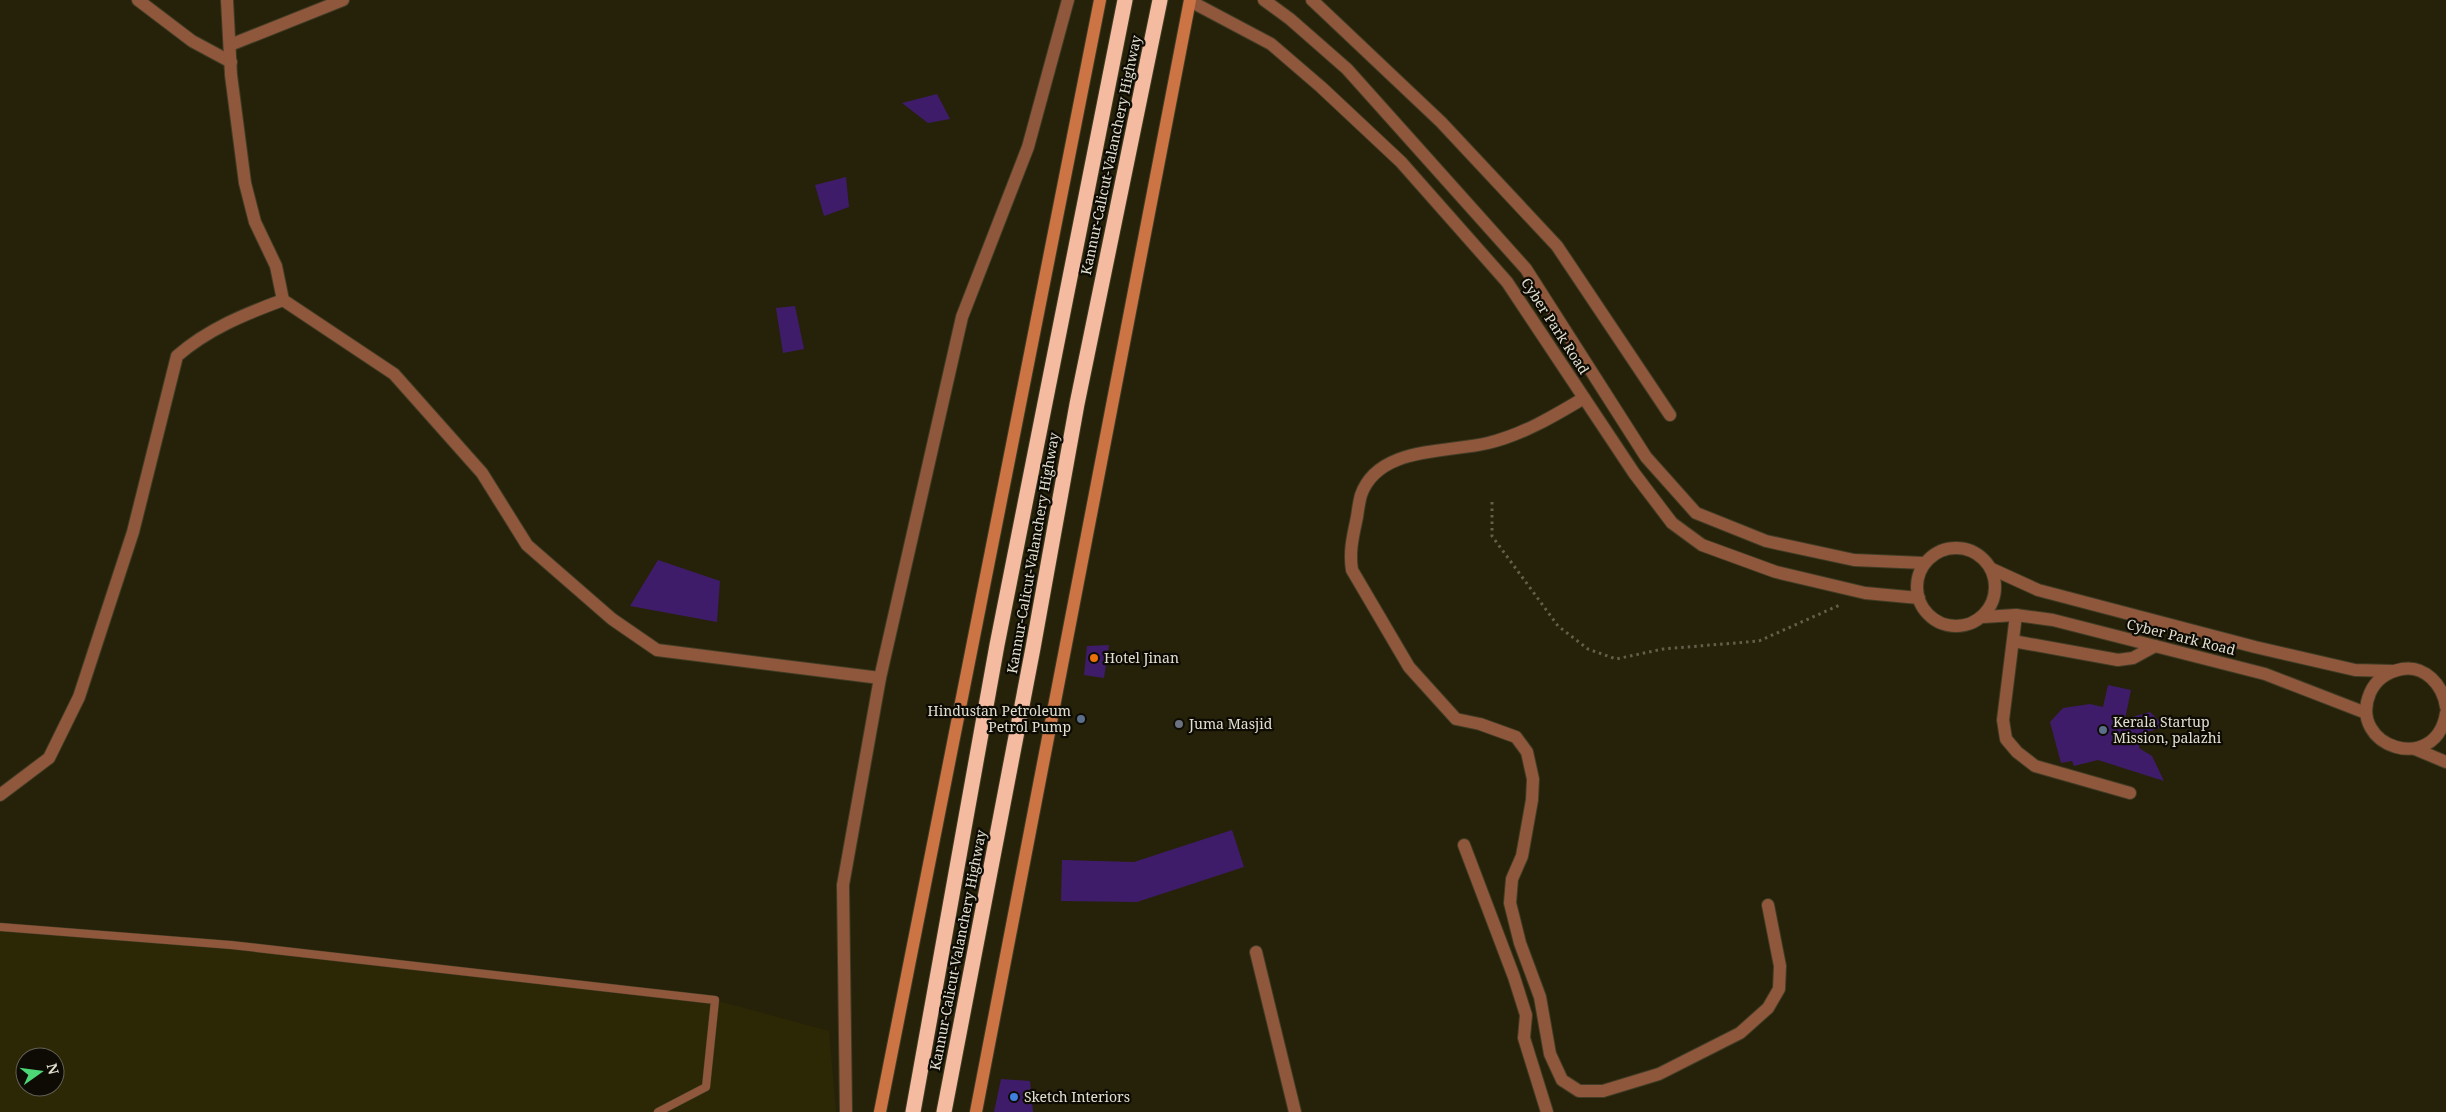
<svg xmlns="http://www.w3.org/2000/svg" width="2446" height="1112" viewBox="0 0 2446 1112" font-family="'Noto Serif',serif">
	<rect width="100%" height="100%" fill="#262209"/>
	<path fill="#2c2705" fill-rule="evenodd" d="M0,927L231,945L715,1000L829,1031L836,1112H0ZM25,1057H55V1087H25Z"/>
	<g fill="#3f1c6a">
		<path d="M937,94L950,119L928,123L902,103Z"/>
		<path d="M846,177L849,207L824,216L815,185Z"/>
		<path d="M795,306L804,349L783,353L776,308Z"/>
		<path d="M658,560L720,581L717,622L630,606Z"/>
		<path d="M1109,645L1104,678L1084,675L1087,646Z"/>
		<path d="M2108,685L2131,690L2125,719L2150,712L2165,726L2142,734L2139,748L2152,756L2164,781L2098,760L2074,766L2072,761L2061,763L2050,722L2063,708L2090,704L2103,707Z"/>
		<path d="M1232,830L1244,867L1137,902L1061,901L1062,860L1134,862Z"/>
		<path d="M1001,1079L1030,1081L1033,1112H994Z"/>
	</g>
	<g fill="none" stroke-linecap="round" stroke-linejoin="round">
		<defs>
			<path id="lane" d="M0,927L231,945L715,1000L706,1087L658,1112"/>
			<g id="street">
				<path d="M138,0L192,41L231,62"/>
				<path d="M227,0L231,75L245,183L255,222L276,266L283,300L394,374L482,473L527,545L612,619L657,650L880,678"/>
				<path d="M1264,0L1290,19L1347,69L1526,269L1646,457L1696,513L1766,541L1854,560L1924,563"/>
				<path d="M1312,0L1441,122L1557,246L1670,415"/>
				<path d="M1190,1L1271,44L1321,87L1401,162L1507,282L1634,473L1672,523L1702,545L1776,572L1865,593L1919,598"/>
				<path d="M230,45L343,0"/>
				<path d="M1584,398C1554,416 1522,435 1488,443C1447,453 1378,446 1361,495C1359,502 1358,510 1357,517C1353,536 1349,551 1352,570L1409,667L1456,719L1480,724L1516,737L1527,752L1533,779L1532,800L1522,856L1512,879L1510,903L1520,943L1540,997L1550,1054L1562,1080L1579,1091H1603L1659,1074L1740,1033L1768,1008L1779,989L1780,966L1768,905"/>
				<circle cx="1956" cy="587" r="39"/>
				<path d="M1992,569L2038,590L2255,647L2355,670L2393,671"/>
				<path d="M2016,615L2003,720L2006,739L2017,752L2035,766L2130,793"/>
				<path d="M1983,617L2016,615L2053,620L2265,674L2366,713"/>
				<path d="M2013,641L2118,660L2133,658L2155,646"/>
				<path d="M2446,707C2443,685 2425,665 2402,669C2387,672 2376,679 2370,693C2347,747 2436,776 2446,713"/>
				<path d="M2415,749L2446,762"/>
				<path d="M0,795L49,758L79,697L133,532L177,356C208,329 245,314 283,300"/>
				<path d="M1464,845L1514,977L1526,1015L1524,1038L1547,1112"/>
				<path d="M1256,952L1295,1112"/>
				<path d="M846,1112L843,885L880,678L962,317L1028,147L1068,0"/>
			</g>
			<g id="secondary">
				<path d="M880,1112L1100,0"/>
				<path d="M976,1112L1190,0"/>
			</g>
			<g id="highway">
				<path d="M913,1112L997,645L1125,0"/>
				<path d="M944,1112L1033,648L1077,404L1160,0"/>
			</g>
		</defs>
		<use href="#lane" stroke="#403c25" stroke-width="9"/>
		<use href="#street" stroke="#403c25" stroke-width="14"/>
		<use href="#secondary" stroke="#403c25" stroke-width="14"/>
		<use href="#highway" stroke="#403c25" stroke-width="17"/>
		<path stroke="#635f4a" stroke-width="3" stroke-dasharray="2.5 4" stroke-linecap="butt" d="M1492,502V536L1558,626L1588,649L1616,659L1663,649L1759,641L1842,604"/>
		<use href="#lane" stroke="#8f573b" stroke-width="8"/>
		<use href="#street" stroke="#8f573b" stroke-width="12"/>
		<use href="#secondary" stroke="#cd7445" stroke-width="12"/>
		<use href="#highway" stroke="#f4bba0" stroke-width="15"/>
	</g>
	<circle fill="#e8710a" stroke="#0d0b03" stroke-width="2" cx="1094" cy="658" r="5"/>
	<g fill="#5c6f8a" stroke="#0d0b03" stroke-width="2">
		<circle cx="1081" cy="719" r="5"/>
		<circle cx="2103" cy="730" r="5"/>
	</g>
	<circle fill="#6b7280" stroke="#0d0b03" stroke-width="2" cx="1179" cy="724" r="5"/>
	<circle fill="#3f7fe0" stroke="#0d0b03" stroke-width="2" cx="1014" cy="1097" r="5"/>
	<g text-anchor="middle" stroke-width="4.5" stroke-linejoin="round" paint-order="stroke">
		<g font-size="14" fill="#e1dfd0" stroke="#0d0b03">
			<text transform="translate(1111 155) rotate(-78)" y="5">Kannur-Calicut-Valanchery Highway</text>
			<text transform="translate(1555 326) rotate(57)" y="5">Cyber Park Road</text>
			<text transform="translate(1033 553) rotate(-80)" y="5">Kannur-Calicut-Valanchery Highway</text>
			<text transform="translate(2181 637) rotate(14)" y="5">Cyber Park Road</text>
			<text transform="translate(958 950) rotate(-79)" y="5">Kannur-Calicut-Valanchery Highway</text>
		</g>
		<g font-size="14" fill="#e1dfd0" stroke="#0d0b03" text-anchor="start">
			<text x="1104" y="663">Hotel Jinan</text>
			<text x="1071" y="716" text-anchor="end">Hindustan Petroleum<tspan x="1071" dy="16">Petrol Pump</tspan></text>
			<text x="2113" y="727">Kerala Startup<tspan x="2113" dy="16">Mission, palazhi</tspan></text>
			<text x="1189" y="729">Juma Masjid</text>
			<text x="1024" y="1102">Sketch Interiors</text>
		</g>
	</g>
	<g transform="translate(40 1072) rotate(76)"><circle r="24" fill="#0d0b03" stroke="#626055"/>
	<path d="M0-4L9 19L0 12L-9 19Z" fill="#4cd676"/>
	<text y="-8" font-size="14" font-weight="bold" text-anchor="middle" fill="#e1dfd0">N</text>
	</g>
</svg>
